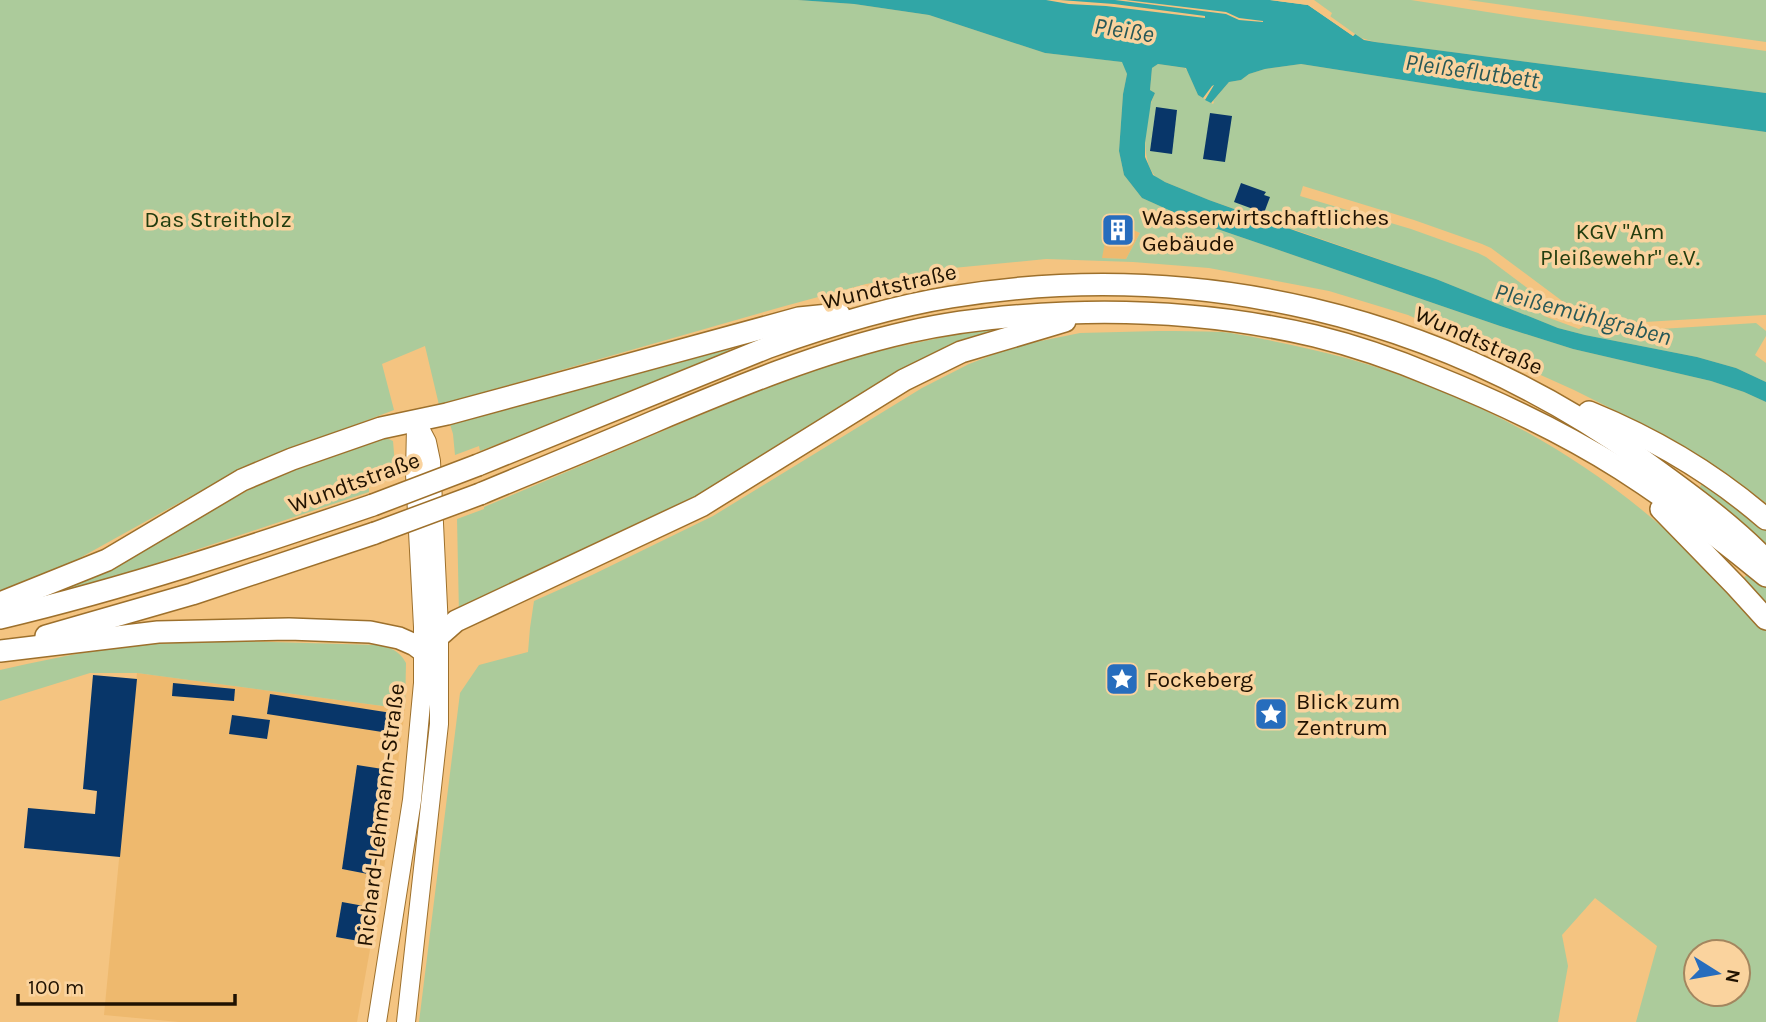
<svg xmlns="http://www.w3.org/2000/svg" width="1766" height="1022" viewBox="0 0 1766 1022" font-family="Karla,sans-serif">
	<rect width="100%" height="100%" fill="#f4c481"/>
	<g fill="#eeb96e">
		<path d="M1117,221L1140,233L1126,259L1101,258L1105,242Z"/>
		<path d="M137,673L405,709L383,877L357,1022H179L104,1015Z"/>
	</g>
	<g fill="#accb9b" fill-rule="evenodd">
		<path d="M0,0H798L854,4L929,15L1045,53L1123,62L1127,74L1123,94L1119,151L1124,175L1142,198L1191,220L1500,326L1573,349L1711,381L1744,392L1766,402V503L1723,471L1656,431L1574,390L1408,315L1329,291L1209,268L1133,262L1046,259L953,268L866,284L785,306L439,405L425,346L382,364L394,410L276,455L204,489L51,574L0,596ZM1116,222L1140,233L1126,259L1102,258L1105,242Z"/>
		<path d="M1314,0H1411L1519,17L1766,51V93L1375,42L1358,37L1330,17L1332,13Z"/>
		<path d="M1468,0H1766V42Z"/>
		<path d="M1158,64L1185,68L1188,72L1198,95L1213,104L1214,102L1213,101L1229,82L1241,80L1249,74L1265,69L1301,64L1473,91L1766,132V315H1764L1627,323L1605,324L1585,318L1491,248L1482,244L1414,220L1303,186L1300,196L1411,229L1478,253L1486,257L1550,305L1544,316L1579,329L1584,326L1605,331H1630L1631,338L1659,339L1660,329L1756,323L1766,331V336L1755,355L1766,363V382L1736,368L1697,357L1585,335L1558,328L1436,279L1209,200L1158,179C1138,162 1145,114 1155,93L1150,90L1152,68Z"/>
		<path d="M1029,324L698,500L459,614L457,519L484,509V507L771,385L832,363L888,349L962,333Z"/>
		<path d="M1158,331C1179,331 1201,331 1222,332C1234,333 1246,336 1258,338C1288,344 1317,350 1346,358C1466,392 1576,450 1669,533C1704,563 1736,597 1766,631V1022H1636L1657,946L1595,898L1562,935L1568,966L1558,1022H419L460,693L479,665L528,652L530,628L534,601L592,575L713,516L922,388L969,364L1016,346L1080,333ZM1696,952H1738V994H1696Z"/>
		<path d="M753,336L726,352L628,394L480,451L479,446L455,455L453,434L449,421Z"/>
		<path d="M384,437L393,441L396,477L369,487V492L142,568L59,592L104,573L130,559L201,516L278,474Z"/>
		<path d="M1705,479L1766,526V546L1698,490Z"/>
		<path d="M1750,571L1766,587V605L1742,580Z"/>
		<path d="M234,641L377,645C391,648 399,650 406,663L405,709L137,673H90L0,701V670C36,662 71,654 108,649C149,643 192,642 234,641Z"/>
	</g>
	<path fill="#31a6a6" d="M798,0H1046L1069,4L1106,6L1205,18V16L1114,4L1060,0H1115L1226,14L1239,20L1263,22V21L1239,18L1226,12L1126,0H1270L1308,5L1353,36L1355,34L1364,40L1375,42L1766,93V132L1473,91L1301,64L1265,69L1249,74L1241,80L1229,82L1211,103L1205,100L1214,85L1212,86L1203,98L1198,95L1186,68L1158,64L1152,68L1150,90L1155,93L1151,102L1145,143V157L1153,175L1165,182L1209,200L1296,231L1436,279L1558,328L1585,335L1697,357L1736,368L1766,382V402L1744,392L1711,381L1573,349L1500,326L1191,220L1142,198L1124,175L1119,151L1123,94L1127,74L1122,62L1045,53L929,15L854,4Z"/>
	<path fill="#f4c481" d="M1270,0L1309,1L1355,34L1353,36L1308,5Z"/>
	<g fill="#083669">
		<path d="M1156,107L1177,110L1172,154L1150,151Z"/>
		<path d="M1210,113L1232,116L1225,162L1203,159Z"/>
		<path d="M1241,183L1266,192L1264,195L1270,197L1264,213L1234,202Z"/>
		<path d="M1116,222L1126,228L1120,238L1110,232Z"/>
		<path d="M93,675L137,679L120,857L24,848L28,808L95,814L97,791L83,789Z"/>
		<path d="M173,683L235,689L234,701L172,696Z"/>
		<path d="M270,694L398,714L395,734L267,714Z"/>
		<path d="M232,715L270,720L267,739L229,734Z"/>
		<path d="M357,765L389,770L373,875L342,869Z"/>
		<path d="M342,902L364,906L359,941L336,937Z"/>
	</g>
	<g fill="none" stroke-linecap="round" stroke-linejoin="round">
		<defs>
			<g id="major">
				<path d="M377,1022L412,800L423,683V627L415,474L416,427"/>
				<path d="M406,1022L439,724V628L431,461L427,442L416,421"/>
			</g>
			<g id="highway">
				<path d="M1589,412C1653,438 1714,474 1766,519"/>
				<path d="M478,465L769,347C828,326 889,307 951,297C1196,257 1438,315 1640,458C1684,490 1728,521 1766,560"/>
				<path d="M480,494C537,470 595,447 653,422C736,387 820,352 908,332C960,320 1014,315 1067,313C1150,310 1234,317 1315,336C1356,346 1396,360 1434,376C1499,402 1562,432 1621,469C1671,501 1720,538 1766,576"/>
				<path d="M1661,509L1736,586L1766,619"/>
				<path d="M0,603L107,560L242,480L292,459L381,428L447,414L799,318L839,314"/>
				<path d="M0,618C127,588 250,547 373,505"/>
				<path d="M46,636L192,594L375,533"/>
				<path d="M439,636L456,621L701,506L904,380L961,352L1065,321"/>
				<path d="M0,651L158,632L289,629L370,632L399,638L415,645L423,651"/>
			</g>
		</defs>
		<use href="#major" stroke="#9d702c" stroke-width="20"/>
		<use href="#highway" stroke="#9d702c" stroke-width="24"/>
		<use href="#major" stroke="#fff" stroke-width="18"/>
		<use href="#highway" stroke="#fff" stroke-width="21"/>
		<defs>
			<g id="highway-bridge">
				<path d="M373,505L478,465"/>
				<path d="M375,533L480,494"/>
			</g>
		</defs>
		<use href="#highway-bridge" stroke="#9d702c" stroke-width="24" stroke-linecap="butt"/>
		<use href="#highway-bridge" stroke="#fff" stroke-width="21"/>
	</g>
	<defs>
		<symbol id="building-square" viewBox="-11 -11 22 22"><rect x="-9" y="-9" width="18" height="18" rx="4" fill="#276dbd" stroke="#fad39e"/><path d="M-4-6H4V6H1V3H-1V6H-4ZM-2.5-4.3h1.7v1.8h-1.7ZM.8-4.3h1.7v1.8H.8ZM-2.5-1h1.7V.8h-1.7ZM.8-1h1.7V.8H.8Z" fill="#fff"/></symbol>
		<symbol id="sight-square" viewBox="-11 -11 22 22"><rect x="-9" y="-9" width="18" height="18" rx="4" fill="#276dbd" stroke="#fad39e"/><path d="M0-6L1.8-2.2L6-1.7L2.9 1.2L3.7 5.4L0 3.3L-3.7 5.4L-2.9 1.2L-6-1.7L-1.8-2.2Z" fill="#fff"/></symbol>
	</defs>
	<g fill-rule="evenodd">
		<use href="#building-square" x="1099" y="211" width="38" height="38"/>
		<use href="#sight-square" x="1103" y="660" width="38" height="38"/>
		<use href="#sight-square" x="1252" y="695" width="38" height="38"/>
	</g>
	<g text-anchor="middle" stroke-width="7" stroke-linejoin="round" paint-order="stroke">
		<g font-size="23" fill="#201201" stroke="#fad39e" text-anchor="start">
			<text x="1142" y="225">Wasserwirtschaftliches<tspan x="1142" dy="26">Gebäude</tspan></text>
			<text x="1146" y="687">Fockeberg</text>
			<text x="1296" y="709">Blick zum<tspan x="1296" dy="26">Zentrum</tspan></text>
		</g>
		<g font-size="23" fill="#223d0f" stroke="#fad39e">
			<text x="218" y="227">Das Streitholz</text>
			<text x="1620" y="239">KGV "Am<tspan x="1620" dy="26">Pleißewehr" e.V.</tspan></text>
		</g>
		<g font-size="23" fill="#201201" stroke="#fad39e">
			<text transform="translate(889 286) rotate(-13)" y="8">Wundtstraße</text>
			<text transform="translate(1479 340) rotate(24)" y="8">Wundtstraße</text>
			<text transform="translate(354 482) rotate(-20)" y="8">Wundtstraße</text>
			<text transform="translate(380 815) rotate(-83)" y="8">Richard-Lehmann-Straße</text>
		</g>
		<g font-size="24" font-style="italic" fill="#275857" stroke="#fad39e">
			<text transform="translate(1124 30) rotate(9)" y="8">Pleiße</text>
			<text transform="translate(1472 71) rotate(8)" y="8">Pleißeflutbett</text>
			<text transform="translate(1583 314) rotate(15)" y="8">Pleißemühlgraben</text>
		</g>
	</g>
	<g transform="translate(1717 973) rotate(101)"><circle r="33" fill="#fad39e" stroke="#a3865f" stroke-width="2"/>
	<path d="M0-5L12 26L0 18L-12 26Z" fill="#276dbd"/>
	<text y="-10" font-size="19" font-weight="bold" text-anchor="middle" fill="#201201">N</text>
	</g>
	<path d="M18 994v10h217v-10" fill="none" stroke="#201201" stroke-width="3.5"/>
	<text x="28" y="994" font-size="21" fill="#201201" stroke="#fad39e" stroke-width="5" paint-order="stroke">100 m</text>
</svg>
